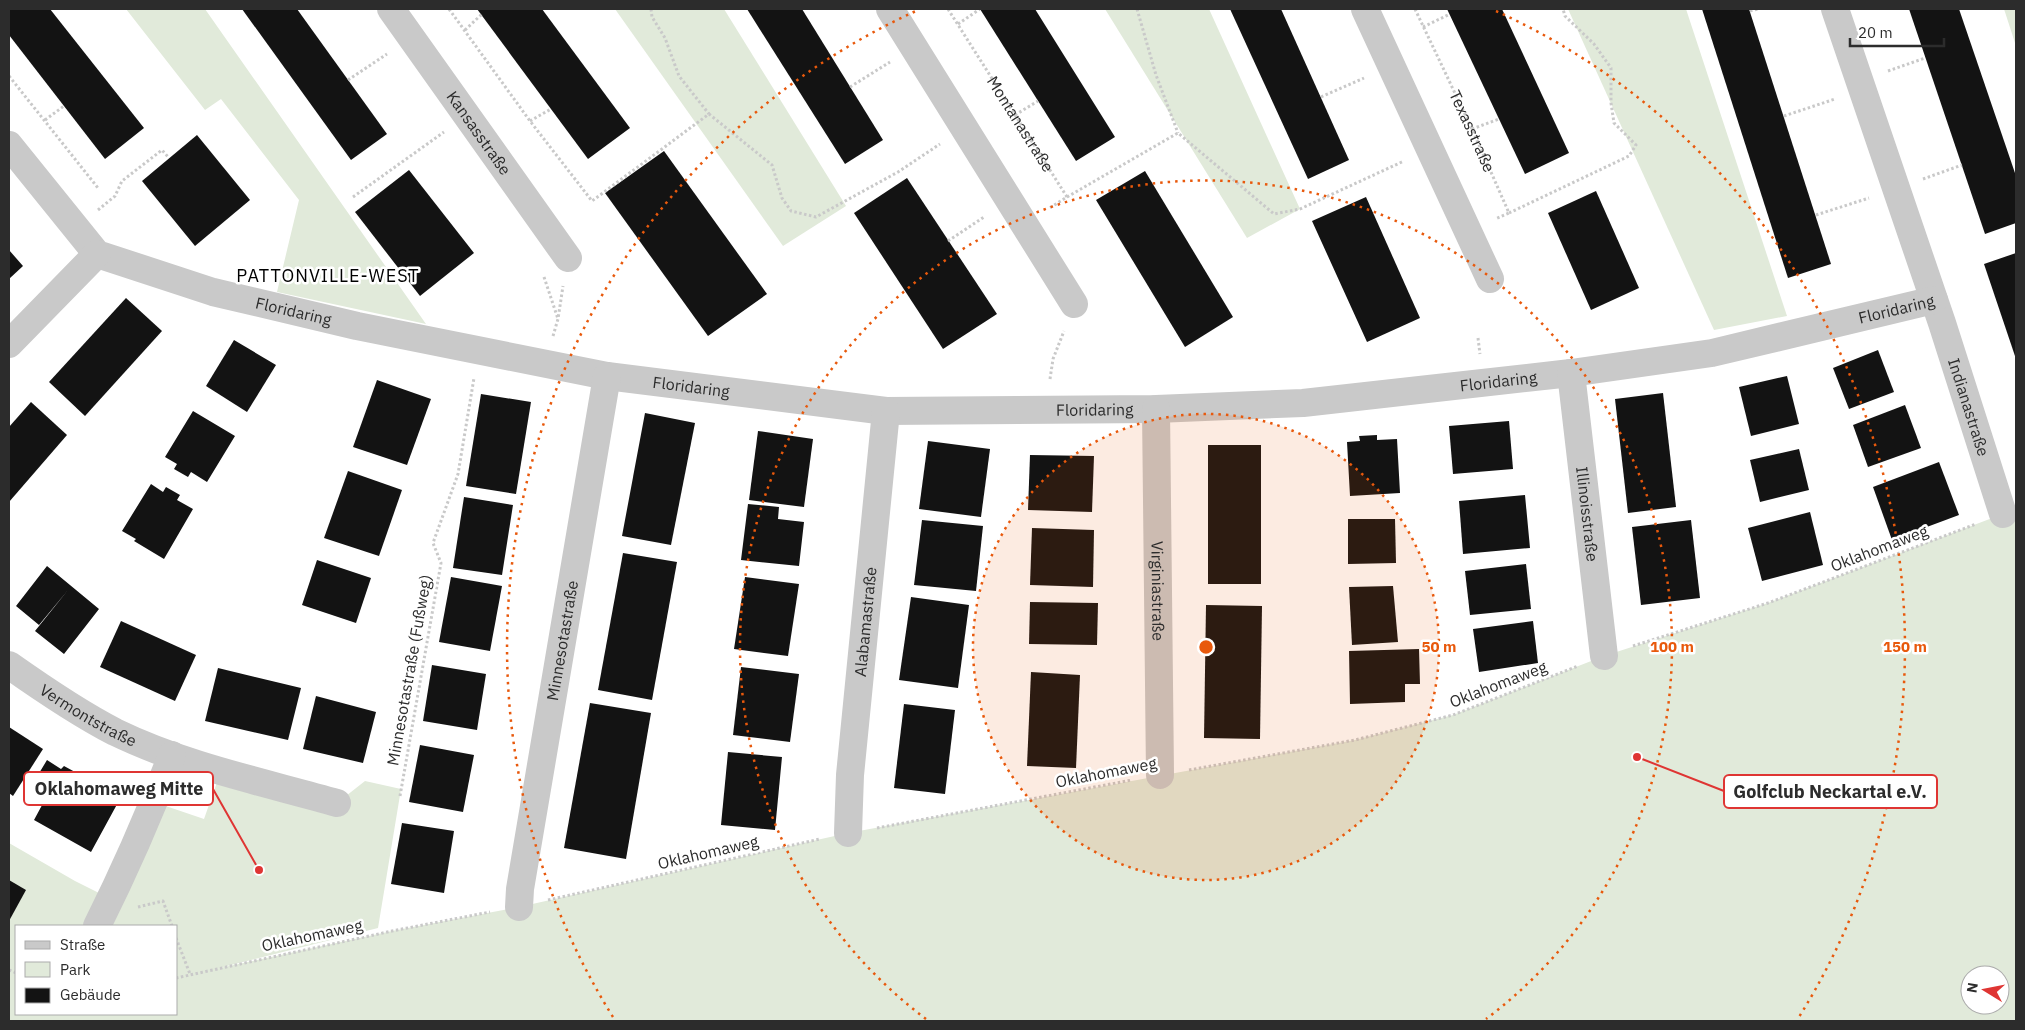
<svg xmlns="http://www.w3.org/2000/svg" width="2025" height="1030" viewBox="0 0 2025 1030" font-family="'IBM Plex Sans',sans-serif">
	<rect width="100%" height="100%" fill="#fff"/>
	<g fill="#e1eada" fill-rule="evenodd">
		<path d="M126,9H205L426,324L277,292L299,200L221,99L205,110Z"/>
		<path d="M615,9H724L846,206L783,246Z"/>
		<path d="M1105,9H1209L1300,209L1247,238Z"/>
		<path d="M1568,9H1686L1787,316L1714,330Z"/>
		<path d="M2004,9H2016V46Z"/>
		<path d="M2016,509V1021H9V843L75,881L111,899L154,802L204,819L221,771L337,803L365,781L401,789L378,928L215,969L392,931L519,907L848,833L1355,740L1453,715L1604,656L1768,603ZM16,926H176V1014H16ZM1970,975H2000V1005H1970Z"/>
	</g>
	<g fill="#131313">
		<path d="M9,9H50L144,128L105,159L9,35Z"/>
		<path d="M242,9H297L387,134L351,160Z"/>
		<path d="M477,9H542L630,128L588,159Z"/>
		<path d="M747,9H802L883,140L845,164Z"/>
		<path d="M980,9H1035L1115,137L1076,161Z"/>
		<path d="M1230,9H1281L1349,160L1308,179Z"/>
		<path d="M1447,9H1502L1569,153L1525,174Z"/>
		<path d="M1702,9H1749L1831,264L1788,278Z"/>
		<path d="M1909,9H1959L2016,176V223L1985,234Z"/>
		<path d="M197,135L250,200L195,246L142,181Z"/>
		<path d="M664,151L767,294L708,336L605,193Z"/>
		<path d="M409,170L474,253L420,296L355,212Z"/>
		<path d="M1145,171L1233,317L1185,347L1096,200Z"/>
		<path d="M907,178L997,314L943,349L854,213Z"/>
		<path d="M1596,191L1639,288L1591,310L1548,213Z"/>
		<path d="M1366,197L1420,318L1367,342L1312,221Z"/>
		<path d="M9,250L23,266L9,279Z"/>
		<path d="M2016,253V359L1984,264Z"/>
		<path d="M126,298L162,331L85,416L49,382Z"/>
		<path d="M234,340L276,365L247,412L206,386Z"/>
		<path d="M1878,350L1894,392L1849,409L1833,368Z"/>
		<path d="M1787,376L1799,424L1751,436L1739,387Z"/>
		<path d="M377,380L431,399L407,465L353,447Z"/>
		<path d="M1663,393L1676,507L1628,513L1615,399Z"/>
		<path d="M481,394L531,402L516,494L466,486Z"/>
		<path d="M31,402L67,435L9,502V427Z"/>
		<path d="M1905,405L1921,448L1868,467L1853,425Z"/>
		<path d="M193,411L235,436L207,482L191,472L188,477L174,469L177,464L165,457Z"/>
		<path d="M645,413L695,423L671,545L622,536Z"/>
		<path d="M1509,421L1513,469L1453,474L1449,426Z"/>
		<path d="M758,431L813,439L804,507L749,500Z"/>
		<path d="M1377,435V440L1397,439L1400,493L1350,496L1347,442L1360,441L1359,436Z"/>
		<path d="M928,441L990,449L981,517L919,509Z"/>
		<rect x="1208" y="445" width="53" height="139"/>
		<path d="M1799,449L1809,490L1760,502L1750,460Z"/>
		<path d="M1030,455L1094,456L1092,512L1028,510Z"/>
		<path d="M1939,462L1959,515L1892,540L1873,487Z"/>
		<path d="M348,471L402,490L379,556L324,538Z"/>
		<path d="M151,484L163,492L166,487L180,495L177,500L193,509L164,559L134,541L136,539L122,531Z"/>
		<path d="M1525,495L1530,548L1463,554L1459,501Z"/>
		<path d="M464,497L513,505L502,575L453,568Z"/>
		<path d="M748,504L779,507L778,519L804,522L799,566L741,560Z"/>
		<path d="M1810,512L1823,565L1762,581L1748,528Z"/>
		<path d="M1348,519H1395L1396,563L1348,564Z"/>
		<path d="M922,520L983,526L976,591L914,585Z"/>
		<path d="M1691,520L1700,598L1641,605L1632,527Z"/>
		<path d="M1032,528L1094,530L1093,587L1030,585Z"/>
		<path d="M623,553L677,562L652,700L598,690Z"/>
		<path d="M317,560L371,578L356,623L302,605Z"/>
		<path d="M1526,564L1531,609L1470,615L1465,571Z"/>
		<path d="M47,566L99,609L64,654L35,631L68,590L39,625L16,606Z"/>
		<path d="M451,577L502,586L490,651L439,642Z"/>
		<path d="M745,577L799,584L788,656L734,649Z"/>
		<path d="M1393,586L1398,642L1352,645L1349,587Z"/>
		<path d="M911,597L969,605L958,688L899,680Z"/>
		<path d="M1030,602L1098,603L1097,645L1029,644Z"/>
		<path d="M1206,605L1262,606L1260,739L1204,738Z"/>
		<path d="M121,621L196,655L175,701L100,667Z"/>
		<path d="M1533,621L1538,663L1479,672L1473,629Z"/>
		<path d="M1419,649L1420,684H1405V702L1350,704L1349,651Z"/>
		<path d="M432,665L486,674L477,730L423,721Z"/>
		<path d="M741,667L799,674L790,742L733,735Z"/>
		<path d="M218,668L301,688L288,740L205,721Z"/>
		<path d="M1031,672L1080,675L1076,768L1027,766Z"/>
		<path d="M316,696L376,712L363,763L303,749Z"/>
		<path d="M590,703L651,713L626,859L564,848Z"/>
		<path d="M904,704L955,710L945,794L894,788Z"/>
		<path d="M9,727L43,749L13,796L9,793Z"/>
		<path d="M420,745L474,755L463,812L409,802Z"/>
		<path d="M728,752L782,757L775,830L721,825Z"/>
		<path d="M47,760L61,769L64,766L121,797L91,852L34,820L48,794L32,785Z"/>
		<path d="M402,823L454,831L444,893L391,884Z"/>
		<path d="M9,880L26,890L9,921Z"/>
	</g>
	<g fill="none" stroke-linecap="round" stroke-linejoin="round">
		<g stroke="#c9c9c9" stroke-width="3" stroke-dasharray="2.5 2.5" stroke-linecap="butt">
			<path d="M449,9L530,121L592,201L709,114L772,165L782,198L791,211L816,217L898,172L940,144"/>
			<path d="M651,9L652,17L665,38L679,76L709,114"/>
			<path id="s1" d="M948,9L1067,197L1048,209"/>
			<path d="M1137,9L1156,75L1178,133"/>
			<path id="s2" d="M1415,9L1472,129L1509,213L1495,219"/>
			<path d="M1750,11L1758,9"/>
			<path d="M958,24L980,9"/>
			<path d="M1423,27L1450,14"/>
			<path d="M465,30L482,14"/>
			<path d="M1888,71L1925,58"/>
			<path d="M9,76L98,188"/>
			<path d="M348,80L387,54"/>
			<path d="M850,87L890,62"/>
			<path d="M1321,97L1364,78"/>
			<path d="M1015,115L1038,101"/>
			<path d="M1784,116L1835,99"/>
			<path d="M45,120L64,106"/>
			<path d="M530,121L551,109"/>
			<path d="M1472,129L1499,119"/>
			<path d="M1923,179L1962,165"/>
			<path d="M353,197L444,132"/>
			<path d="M1067,197L1178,133L1274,214L1300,209L1404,161"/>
			<path d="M98,210L115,196L122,181L162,150L169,158"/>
			<path d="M1509,213L1629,156L1636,145L1614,123L1611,103V68L1594,44L1565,16L1563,9"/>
			<path d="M1816,215L1869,198"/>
			<path d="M948,241L984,217"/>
			<path d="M544,277L558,319"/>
			<path d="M553,336L558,319L563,286"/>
			<path d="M1478,338L1480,354"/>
			<path d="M1050,379L1053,359L1064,331"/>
			<path d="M1633,646L1768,603L1976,524"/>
			<path d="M1189,770L1355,740L1453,715L1578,666"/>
			<path d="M400,796L441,563L433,543L458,474L474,378"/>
			<path d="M877,828L1132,780"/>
			<path d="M548,900L820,839"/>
			<path d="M138,907L163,901L172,926"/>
			<path d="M176,938L190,974"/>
			<path d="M9,970L16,973"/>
			<path d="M176,978L392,931L490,912"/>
		</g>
		<g stroke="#c9c9c9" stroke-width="28">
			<path id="s3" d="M391,9L568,258"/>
			<path d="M890,9L1074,304"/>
			<path d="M1365,9L1490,279"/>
			<path id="s4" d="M1835,9L1942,323L2003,514"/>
			<path id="s5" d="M9,145L97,254L213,292L357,326L607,376L886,411L1156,409L1303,403L1571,373L1712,353L1934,300"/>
			<path d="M9,344L97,254"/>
			<path id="s6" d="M1571,373L1604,656"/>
			<path id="s7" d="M1156,409L1160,775"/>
			<path id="s8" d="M9,665C43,689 78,713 115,732C185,766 263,782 337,803"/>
			<path id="s9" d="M848,833L850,775L886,411"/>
			<path id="s10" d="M519,907L520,889L607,376"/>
			<path d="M97,926C125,870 150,813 172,755"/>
		</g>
	</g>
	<circle cx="1206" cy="647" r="233" fill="#e8590c" fill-opacity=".12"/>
	<g fill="none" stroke="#e8590c" stroke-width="2.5" stroke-dasharray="2.5 5">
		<circle cx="1206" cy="647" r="233"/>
		<path d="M926 1019A466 466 0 1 1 1486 1019"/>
		<path d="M613 1017A699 699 0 0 1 916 11M1496 11A699 699 0 0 1 1799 1017"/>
	</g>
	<g text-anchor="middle" stroke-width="5" stroke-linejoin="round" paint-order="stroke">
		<g font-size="16" fill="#2c2c2c" stroke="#fff">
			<text dy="6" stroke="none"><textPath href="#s1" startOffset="136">Montanastraße</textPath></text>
			<text dy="6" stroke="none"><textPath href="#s2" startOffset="135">Texasstraße</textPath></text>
			<text dy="6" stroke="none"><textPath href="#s3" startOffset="152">Kansasstraße</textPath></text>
			<text dy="6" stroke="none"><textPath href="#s5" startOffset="1965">Floridaring</textPath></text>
			<text dy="6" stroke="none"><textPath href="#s5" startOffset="345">Floridaring</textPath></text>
			<text dy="6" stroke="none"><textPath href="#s5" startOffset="1560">Floridaring</textPath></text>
			<text dy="6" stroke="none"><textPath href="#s5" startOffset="750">Floridaring</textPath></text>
			<text dy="6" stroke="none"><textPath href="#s4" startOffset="420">Indianastraße</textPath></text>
			<text dy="6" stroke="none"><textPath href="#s5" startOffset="1155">Floridaring</textPath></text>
			<text dy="6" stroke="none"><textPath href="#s6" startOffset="142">Illinoisstraße</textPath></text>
			<text transform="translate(1879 548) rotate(-21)" y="6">Oklahomaweg</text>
			<text dy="6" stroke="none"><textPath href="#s7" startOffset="182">Virginiastraße</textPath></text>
			<text dy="6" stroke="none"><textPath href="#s9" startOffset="212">Alabamastraße</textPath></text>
			<text dy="6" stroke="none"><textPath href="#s10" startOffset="270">Minnesotastraße</textPath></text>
			<text transform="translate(409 670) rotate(-80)" y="6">Minnesotastraße (Fußweg)</text>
			<text transform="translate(1498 684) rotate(-21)" y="6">Oklahomaweg</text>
			<text dy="6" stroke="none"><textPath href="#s8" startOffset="94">Vermontstraße</textPath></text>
			<text transform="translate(1106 772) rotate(-11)" y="6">Oklahomaweg</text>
			<text transform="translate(708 852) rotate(-13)" y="6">Oklahomaweg</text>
			<text transform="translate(312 935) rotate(-12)" y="6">Oklahomaweg</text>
		</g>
		<g font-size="18" letter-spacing="1" fill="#000" stroke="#fff">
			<text x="328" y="282">PATTONVILLE-WEST</text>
		</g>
	</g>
	<circle cx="1206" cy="647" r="8" fill="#e8590c" stroke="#fff" stroke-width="2.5"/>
	<g font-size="15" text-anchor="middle" font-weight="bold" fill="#e8590c" stroke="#fff" stroke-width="5" stroke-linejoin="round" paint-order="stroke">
		<text x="1439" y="652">50 m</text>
		<text x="1672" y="652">100 m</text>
		<text x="1905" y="652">150 m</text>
	</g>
	<path fill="none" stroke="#df3533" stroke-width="2" d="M259 870L213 789M1637 757L1724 791"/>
	<g fill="#df3533" stroke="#fff" stroke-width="2">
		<circle cx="259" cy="870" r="5"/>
		<circle cx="1637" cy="757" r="5"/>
	</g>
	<g fill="#fff" stroke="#df3533" stroke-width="2">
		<rect x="24" y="772" width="189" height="33" rx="5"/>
		<rect x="1724" y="775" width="213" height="33" rx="5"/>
	</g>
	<g font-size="18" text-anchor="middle" font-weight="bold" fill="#2c2c2c">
		<text x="119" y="795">Oklahomaweg Mitte</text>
		<text x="1830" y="798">Golfclub Neckartal e.V.</text>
	</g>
	<rect width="2025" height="1030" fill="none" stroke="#2c2c2c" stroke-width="20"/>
	<rect x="15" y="925" width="162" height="90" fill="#ffffff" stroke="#ababab"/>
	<rect x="25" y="941" width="25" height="8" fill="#c9c9c9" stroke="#ababab"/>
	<text x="60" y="950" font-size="15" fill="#2c2c2c">Straße</text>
	<rect x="25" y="962" width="25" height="15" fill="#e1eada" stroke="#ababab"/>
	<text x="60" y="975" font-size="15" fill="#2c2c2c">Park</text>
	<rect x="25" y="988" width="25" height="15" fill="#131313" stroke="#ababab"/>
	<text x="60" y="1000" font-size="15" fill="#2c2c2c">Gebäude</text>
	<g transform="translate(1985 990) rotate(280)"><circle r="24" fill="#ffffff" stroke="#ababab"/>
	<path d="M0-4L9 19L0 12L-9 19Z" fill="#df3533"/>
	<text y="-8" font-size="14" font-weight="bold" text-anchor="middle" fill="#2c2c2c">N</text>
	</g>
	<path d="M1850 38v8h94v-8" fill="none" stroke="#2c2c2c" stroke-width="2.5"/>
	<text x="1858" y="38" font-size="15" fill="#2c2c2c" stroke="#ffffff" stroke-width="4" paint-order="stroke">20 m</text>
</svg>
